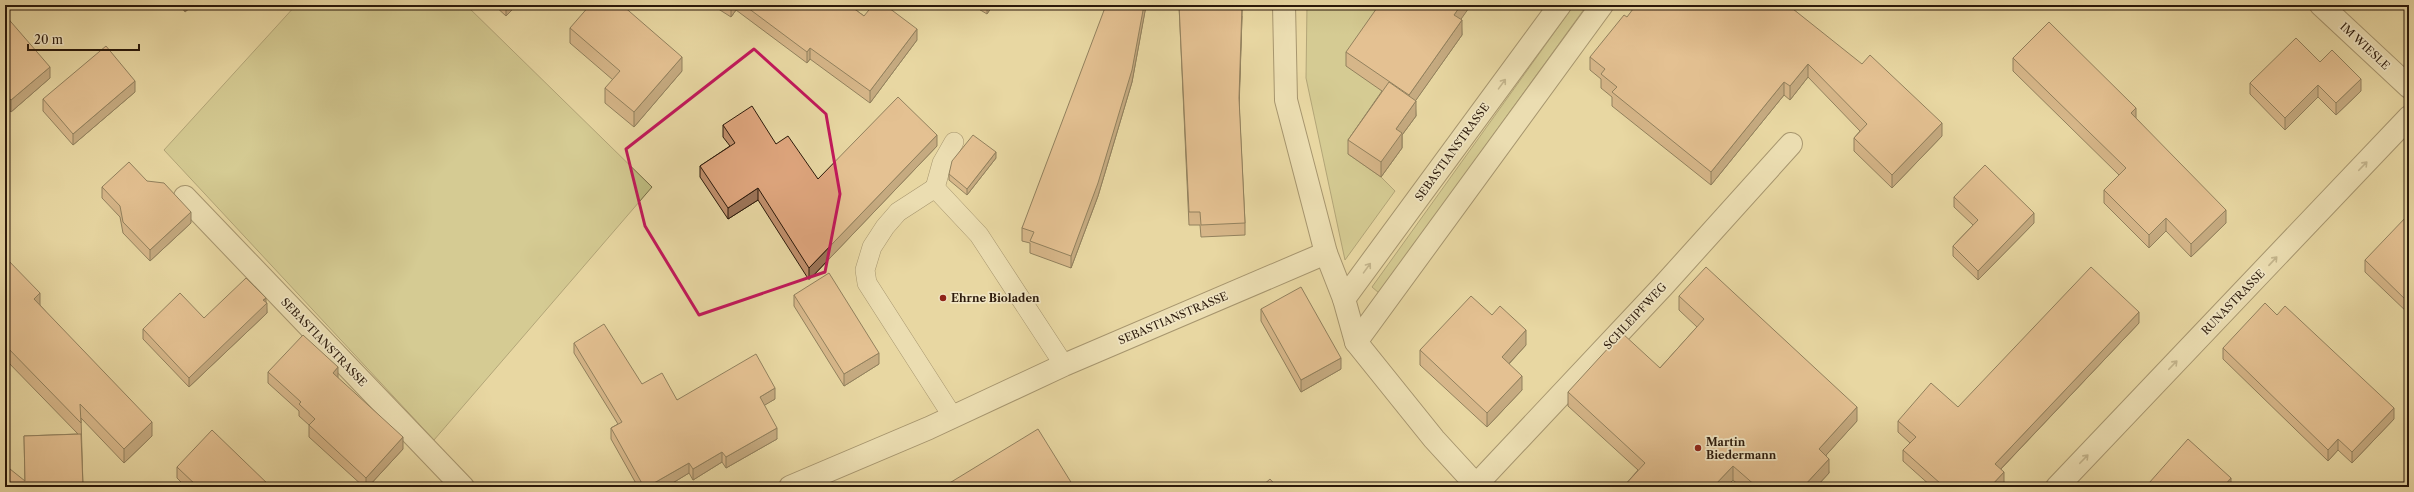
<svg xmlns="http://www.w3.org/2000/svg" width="2414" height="492" viewBox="0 0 2414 492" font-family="'Libre Caslon Text',serif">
	<rect width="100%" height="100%" fill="#e8d7a3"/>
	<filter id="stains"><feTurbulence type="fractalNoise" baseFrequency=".005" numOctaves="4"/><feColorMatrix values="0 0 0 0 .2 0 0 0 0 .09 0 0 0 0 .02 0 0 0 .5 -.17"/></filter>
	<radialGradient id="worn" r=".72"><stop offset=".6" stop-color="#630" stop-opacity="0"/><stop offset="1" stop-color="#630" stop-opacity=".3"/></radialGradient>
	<g fill="#bebc80" stroke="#746a45">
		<path d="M296,5H466L652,187L434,440L164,150Z"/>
		<path d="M1307,5H1389V96L1348,154L1381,177L1395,191L1345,260L1306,78Z"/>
		<path d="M1574,5H1587L1379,293L1372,287Z"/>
	</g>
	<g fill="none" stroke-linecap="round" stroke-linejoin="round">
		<defs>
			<g id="lane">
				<path d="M935,188L942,163L954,142"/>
				<path d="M953,417L867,283L865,270L872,247L885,227L898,212L935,188L979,235L1064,365"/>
			</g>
			<g id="street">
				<path d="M1284,5L1286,100L1326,253L1344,299L1356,342L1434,439L1478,487"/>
				<path d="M2321,5L2409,87"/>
				<path d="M185,197L463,487"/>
				<path d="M1344,299L1560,5"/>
				<path d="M1356,342L1602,5"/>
				<path d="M1476,485L1663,286L1791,144"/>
				<path d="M790,487L929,428L1064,365L1326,253"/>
				<path d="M2057,487L2409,117"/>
			</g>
		</defs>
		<use href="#lane" stroke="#5a4830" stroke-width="20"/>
		<use href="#street" stroke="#5a4830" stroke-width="24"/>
		<use href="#lane" stroke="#f0e5c3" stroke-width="19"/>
		<use href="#street" stroke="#f0e5c3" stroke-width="22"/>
	</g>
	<g fill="#c08f6c" stroke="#2b190a">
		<path d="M180,5H193L185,12Z"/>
		<path d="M494,5H517L506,16Z"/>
		<path d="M712,5H849L864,16L917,40L870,103L810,59L807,63L736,10L731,17Z"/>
		<path d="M972,5H993L987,14Z"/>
		<path d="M1146,5L1132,82L1098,196L1071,268L1030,253V243L1022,241V228Z"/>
		<path d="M1179,5L1242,16L1239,103L1245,223V235L1201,237L1200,225H1189Z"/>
		<path d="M1788,5L1942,136L1892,188L1854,151V138L1860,131L1808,77L1790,100L1784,95L1711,185L1612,106V97L1601,88V79L1590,70V57Z"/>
		<path d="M5,15L50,78L11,112L5,105Z"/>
		<path d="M1461,19L1462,35L1415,101L1416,116L1402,135V148L1381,177L1348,154V140L1382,91L1346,66V52Z"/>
		<path d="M570,28L682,71L634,127L605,103V88L613,80L570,43Z"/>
		<path d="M2013,58L2136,118L2226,223L2191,257L2166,231L2149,248L2104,203V190L2119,175L2013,71Z"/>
		<path d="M2320,62L2361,91L2336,115L2318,97L2285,130L2250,94V83Z"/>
		<path d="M135,92L73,145L43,111V99Z"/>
		<path d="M723,125L776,144L818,179L937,146L809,280L758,200L728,219L700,177V166L730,146L723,137Z"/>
		<path d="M996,158L967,195L949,180V174Z"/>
		<path d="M147,181L191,223L150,261L123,233L120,217L102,198V187Z"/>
		<path d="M1954,197L2034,223L1978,280L1953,256V246L1973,225L1954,207Z"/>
		<path d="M2409,218V314L2365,272V260Z"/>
		<path d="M5,257L40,305L152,436L124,463L81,418L83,487H5L25,481L24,436L78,434L5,359Z"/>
		<path d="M794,295L879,364L844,386L794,306Z"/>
		<path d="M1679,296L1857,421L1826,455L1829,473L1816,487H1741L1733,480L1726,487H1624V486L1638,470L1568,406V392L1660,368L1697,327L1679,310Z"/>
		<path d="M266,302L267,313L189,387L143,339V329L204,318Z"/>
		<path d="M1261,309L1341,369L1301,392L1261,321Z"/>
		<path d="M1492,315L1526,345L1509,364L1522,390L1487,427L1420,365V350Z"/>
		<path d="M2277,315L2394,419L2352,463L2338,450L2328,461L2223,359V348Z"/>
		<path d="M2139,323L2001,469L2004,483L2000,487H1932L1903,461V450L1910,443L1898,432V421L1958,407Z"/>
		<path d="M574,343L642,384L677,400L775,399L764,405L777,439L726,468L722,462L693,480L689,473L666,487H638L611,439V428L618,424L574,353Z"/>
		<path d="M268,372L338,378L403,449L368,487H364L309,437V425L299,416V411L268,383Z"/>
		<path d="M177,467L271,487H186L177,478Z"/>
		<path d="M2149,483L2231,487H2149Z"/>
	</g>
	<g fill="#9c7458" stroke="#2b190a">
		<path d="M185,5H193L185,12Z"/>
		<path d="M506,5H517L506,16Z"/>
		<path d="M732,5H736V10L731,17V6Z"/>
		<path d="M987,5H993L987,14Z"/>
		<path d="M1144,5H1146V6L1132,82L1098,196L1071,268V256Z"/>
		<path d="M1242,5V16L1239,110V98Z"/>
		<path d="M1461,5H1471L1454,29V15Z"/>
		<path d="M1462,20V35L1409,110V95Z"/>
		<path d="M917,29V40L870,103V91Z"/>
		<path d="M810,48V59L807,63V52Z"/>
		<path d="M682,57V71L634,127V112Z"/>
		<path d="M1808,64V77L1790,100V86Z"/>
		<path d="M50,67V78L11,112V100Z"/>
		<path d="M2361,79V91L2336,115V103Z"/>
		<path d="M135,81V92L73,145V134Z"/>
		<path d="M1784,82V95L1711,185V172Z"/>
		<path d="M2318,85V97L2285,130V118Z"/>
		<path d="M1416,101V116L1402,135V148L1381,177V162L1396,129Z"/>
		<path d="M2136,108V121L2131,113Z"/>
		<path d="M1942,123V136L1892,188V175Z"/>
		<path d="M937,135V146L809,280V268Z"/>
		<path d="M996,152V158L967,195V189Z"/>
		<path d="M758,188V200L728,219V208Z"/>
		<path d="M2226,210V223L2191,257V244Z"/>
		<path d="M191,212V223L150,261V250Z"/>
		<path d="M2034,213V223L1978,280V271Z"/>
		<path d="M2166,218V231L2149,248V235Z"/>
		<path d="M40,293V306L34,299Z"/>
		<path d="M266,298V304L267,303V313L189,387V378Z"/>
		<path d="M2139,312V323L1995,475V464Z"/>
		<path d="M1526,330V345L1502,371V357Z"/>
		<path d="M879,353V364L844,386V374Z"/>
		<path d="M1341,358V369L1301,392V380Z"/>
		<path d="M338,367V378L333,373Z"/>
		<path d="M1522,376V390L1487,427V413Z"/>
		<path d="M775,388V399L760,408V397Z"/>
		<path d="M1857,407V421L1819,463V449Z"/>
		<path d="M2394,408V419L2352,463V452Z"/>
		<path d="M152,422V436L124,463V449Z"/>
		<path d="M777,428V439L726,468V457Z"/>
		<path d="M403,437V449L368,487H366V478Z"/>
		<path d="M2338,439V450L2328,461V450Z"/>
		<path d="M722,452V462L693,480V469Z"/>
		<path d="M1829,459V473L1816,487H1803Z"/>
		<path d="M689,463V473L666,487H647Z"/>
		<path d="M1733,466V480L1726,487H1713Z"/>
		<path d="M2004,472V483L2000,487H1990Z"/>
		<path d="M2231,478V487H2223Z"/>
		<path d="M25,482V487H21Z"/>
		<path d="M42,482V487H38Z"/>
	</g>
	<g fill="#dfa67e" stroke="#2b190a">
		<path d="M590,5H622L682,57L634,112L605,88L620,71L570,28Z"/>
		<path d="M744,5H849L864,16L873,5H885L917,29L870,91L810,48L807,52Z"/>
		<path d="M1106,5H1144L1132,70L1098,183L1071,256L1030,241L1034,232L1022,228Z"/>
		<path d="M1179,5H1242L1239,98L1245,223L1201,225L1200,212H1189Z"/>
		<path d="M1379,5H1461L1454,15L1462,20L1409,95L1346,52Z"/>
		<path d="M1636,5H1788L1862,64L1870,55L1942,123L1892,175L1854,138L1867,124L1808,64L1790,86L1784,82L1711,172L1612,92L1617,87L1601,74L1605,69L1590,57L1624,15L1627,17Z"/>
		<path d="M5,15L50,67L11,100L5,94Z"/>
		<path d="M2049,22L2136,108L2131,113L2226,210L2191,244L2166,218L2149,235L2104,190L2126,168L2013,58Z"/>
		<path d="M2296,38L2320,62L2332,50L2361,79L2336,103L2318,85L2285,118L2250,83Z"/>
		<path d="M106,46L135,81L73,134L43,99Z"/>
		<path d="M1389,82L1416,101L1396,129L1402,133L1381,162L1348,140Z"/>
		<path d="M898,97L937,135L809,268L758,188L728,208L700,166L735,143L723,125L752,106L776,144L788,136L818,179Z"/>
		<path d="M973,135L996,152L967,189L949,174L952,161Z"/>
		<path d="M129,162L147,181L164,183L191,212L150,250L123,222L120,206L102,187Z"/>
		<path d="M1985,165L2034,213L1978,271L1953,246L1978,220L1954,197Z"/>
		<path d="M2407,216L2409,218V303L2365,260Z"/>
		<path d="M5,257L40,293L34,299L152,422L124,449L80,404L81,423L5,345Z"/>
		<path d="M1706,267L1857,407L1819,449L1829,459L1803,487H1757L1733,466L1713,487H1625L1624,486L1645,463L1568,392L1622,333L1660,368L1704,319L1679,296Z"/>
		<path d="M2091,267L2139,312L1995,464L2004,472L1990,487H1938L1941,484L1903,450L1916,437L1898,421L1931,383L1958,407Z"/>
		<path d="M829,273L879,353L844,374L794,295Z"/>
		<path d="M246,278L266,298L263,300L267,303L189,378L143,329L180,293L204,318Z"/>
		<path d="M1301,287L1341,358L1301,380L1261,309Z"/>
		<path d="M1471,296L1492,315L1500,306L1526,330L1502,357L1522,376L1487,413L1420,350Z"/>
		<path d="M2265,303L2277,315L2285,306L2394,408L2352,452L2338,439L2328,450L2223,348Z"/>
		<path d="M604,324L642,384L662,373L677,400L756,354L775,388L760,397L777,428L726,457L722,452L693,469L689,463L647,487H644L611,428L622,422L574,343Z"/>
		<path d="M303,335L338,367L333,373L403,437L366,478L309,425L315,419L299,404L301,402L268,372Z"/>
		<path d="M1038,429L1074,487H943Z"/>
		<path d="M212,430L271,487H198L177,467Z"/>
		<path d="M81,434L83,487H48L42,482L38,487H25V482L21,487H5V465L25,481L24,436Z"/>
		<path d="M2188,439L2231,478L2223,487H2154L2149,483Z"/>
		<path d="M1270,479L1277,487H1261Z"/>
	</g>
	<defs><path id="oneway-shaft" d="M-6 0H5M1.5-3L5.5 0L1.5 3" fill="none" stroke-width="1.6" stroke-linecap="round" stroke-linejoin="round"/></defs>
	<g stroke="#978970">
		<use href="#oneway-shaft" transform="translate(1502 84) rotate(-54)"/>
		<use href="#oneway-shaft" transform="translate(2363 166) rotate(-46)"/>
		<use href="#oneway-shaft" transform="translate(2273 261) rotate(-47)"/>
		<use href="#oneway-shaft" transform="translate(1367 268) rotate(-54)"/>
		<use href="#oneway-shaft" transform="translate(2173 365) rotate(-46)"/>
		<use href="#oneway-shaft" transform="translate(2084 459) rotate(-46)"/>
	</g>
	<path d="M0 0H2414V492H0ZM754,49L826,114L840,194L825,272L699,315L645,226L626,149Z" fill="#e8d7a3" fill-opacity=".55" fill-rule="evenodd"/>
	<path fill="none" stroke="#c2185b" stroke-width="3" stroke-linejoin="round" d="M754,49L826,114L840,194L825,272L699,315L645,226L626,149Z"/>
	<g fill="#8f2418" stroke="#f0e5c3" stroke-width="1.5">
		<circle cx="943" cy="298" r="4"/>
		<circle cx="1698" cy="448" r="4"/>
	</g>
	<g text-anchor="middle" stroke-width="3.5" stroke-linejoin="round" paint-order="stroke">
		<g font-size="11" fill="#2b190a" stroke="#f0e5c3">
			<text transform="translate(2365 46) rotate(43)" y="4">IM WIESLE</text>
			<text transform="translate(1452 152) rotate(-54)" y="4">SEBASTIANSTRASSE</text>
			<text transform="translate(2233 302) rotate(-46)" y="4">RUNASTRASSE</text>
			<text transform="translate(1635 316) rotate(-47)" y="4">SCHLEIPFWEG</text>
			<text transform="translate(1173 318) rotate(-23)" y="4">SEBASTIANSTRASSE</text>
			<text transform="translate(324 342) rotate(46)" y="4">SEBASTIANSTRASSE</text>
		</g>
		<g font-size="11" font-weight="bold" fill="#2b190a" stroke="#f0e5c3" text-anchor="start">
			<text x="951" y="302">Ehrne Bioladen</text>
			<text x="1706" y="446">Martin<tspan x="1706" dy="13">Biedermann</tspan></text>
		</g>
	</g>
	<rect width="2414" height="492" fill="none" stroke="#e8d7a3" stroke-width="20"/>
	<rect x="6" y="6" width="2402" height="480" fill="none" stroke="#2b190a" stroke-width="2"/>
	<rect x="10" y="10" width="2394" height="472" fill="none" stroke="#2b190a"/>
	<path d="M28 44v6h111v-6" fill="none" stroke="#2b190a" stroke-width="2"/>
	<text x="34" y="44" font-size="12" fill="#2b190a" stroke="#f0e5c3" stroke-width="3" paint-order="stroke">20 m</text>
	<rect width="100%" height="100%" filter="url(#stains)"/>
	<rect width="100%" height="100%" fill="url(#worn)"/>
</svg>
